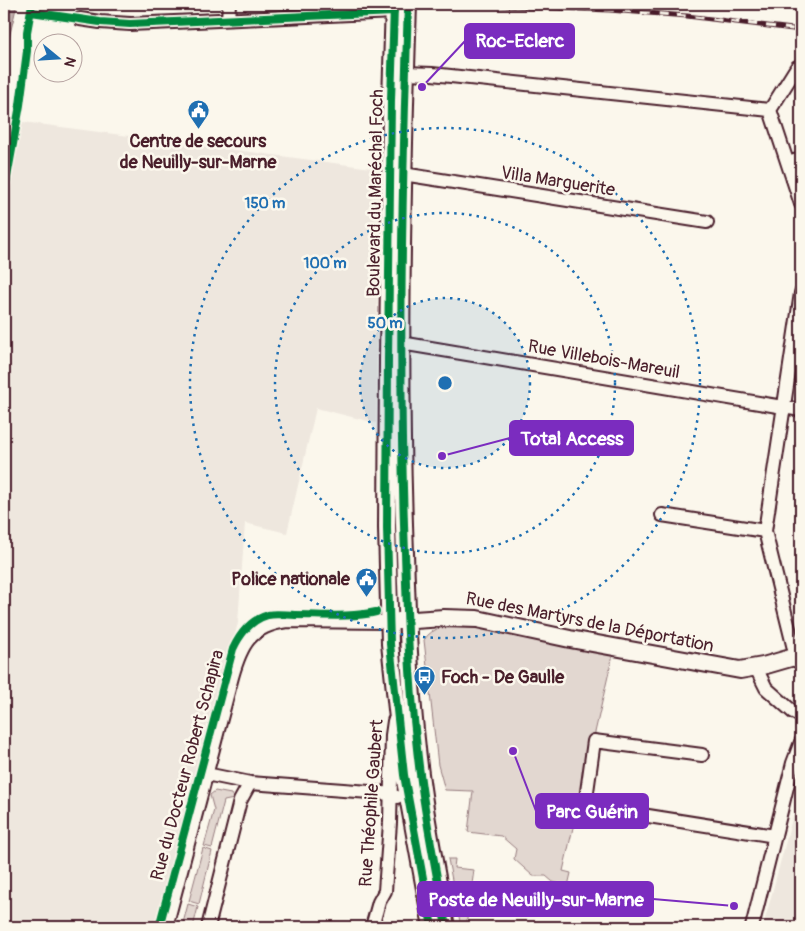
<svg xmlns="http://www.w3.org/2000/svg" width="805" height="931" font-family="Pangolin,sans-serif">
  <rect width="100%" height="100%" fill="#fbf7ec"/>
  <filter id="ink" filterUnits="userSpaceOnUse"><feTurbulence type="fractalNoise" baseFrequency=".02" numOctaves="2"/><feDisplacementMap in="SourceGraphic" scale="10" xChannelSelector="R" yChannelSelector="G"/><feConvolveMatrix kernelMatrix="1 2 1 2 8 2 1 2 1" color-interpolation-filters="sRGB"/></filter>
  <g filter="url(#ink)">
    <!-- built -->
    <path fill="#eee7de" d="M23,122l356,47 -3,254 -60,-15 -29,125 -42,-10 -7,100 -83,304h-151v-719z
      M793,815l8,2v110h-38z"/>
    <!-- green -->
    <path fill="#e2d7d0" stroke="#967b7e" d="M463,623l151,27 -51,221 8,2 -3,13 -15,-4 -7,-6h-13l-19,-17 2,-10 -15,-13 -33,-4 5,-41 -28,-1 -7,-25 -14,-125c8,-13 25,-15 39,-17z
      M215,791l16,3 3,5 -10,2 -12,47 -8,-2 10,-36 -4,-15z
      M203,848l9,3 -13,53 -10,-3z
      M448,859h7l-1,9 20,2 -8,56 1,1h-6z
      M188,904l10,3 -5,20h-11z"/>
    <!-- water -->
    <path fill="#bfadaa" stroke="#907477" d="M4,4h13l-7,30 -6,43z"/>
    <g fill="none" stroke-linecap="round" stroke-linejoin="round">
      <defs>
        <path id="minor" d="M80,19l20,3 30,2 264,-12
          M228,19l1,-15
          M406,73l26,1 338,36 31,94
          M770,110l27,-43
          M788,163l13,-4
          M403,174l304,48
          M401,343l400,67
          M662,515l103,16
          M797,661l-32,-130 36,-238
          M756,668l10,20 27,24 8,4
          M702,755l-108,-14 -9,65 190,30
          M206,774l44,9 133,10 14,4
          M166,927l66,-250c9,-32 18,-51 55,-56l102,1
          M208,927l32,-126 10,-18
          M372,927l7,-25 6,-11 1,-14 4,-54 2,-88 2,-14
          M752,927l41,-164 8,-21"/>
        <path id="major" d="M394,4l-3,96 -3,260 -1,168 3,116 14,131 28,152
          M408,4c-6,183 -10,366 -3,549 2,62 4,124 11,186 6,63 19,126 30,188
          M399,621l45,-3 33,1 93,20 170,31 23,-4 38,-11"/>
      </defs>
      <!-- minor casing -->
      <use href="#minor" stroke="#4a1f2b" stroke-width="16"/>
      <!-- major casing -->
      <use href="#major" stroke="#4a1f2b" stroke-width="20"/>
      <!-- minor -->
      <use href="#minor" stroke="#fbf7ec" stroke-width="12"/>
      <!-- major -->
      <use href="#major" stroke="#fbf7ec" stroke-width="16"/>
      <defs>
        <path id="rail" d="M461,4l148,6 78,6 114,14"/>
      </defs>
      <!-- rail casing -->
      <use href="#rail" stroke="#4a1f2b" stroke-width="5"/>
      <!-- rail -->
      <use href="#rail" stroke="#fbf7ec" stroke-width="3" stroke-dasharray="9" stroke-linecap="butt"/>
      <defs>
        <path id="cycleway" d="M408,4c-6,183 -10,366 -3,549 2,62 4,124 11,186 6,63 19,126 30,188
          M394,7l-3,93 -3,260 -1,168 3,116 14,131 28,152
          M31,12l69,10 30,2 264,-12
          M4,194l16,-89 7,-54v-19l5,-28
          M159,927l74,-278c7,-15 17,-29 35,-34 8,-2 19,0 27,0 27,0 55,3 81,-3"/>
      </defs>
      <!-- cycleway casing -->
      <use href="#cycleway" stroke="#fbf7ec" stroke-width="11"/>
      <!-- cycleway -->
      <use href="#cycleway" stroke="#00873e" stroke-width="8"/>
    </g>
  </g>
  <!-- distance rings -->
  <circle cx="445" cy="383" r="85" fill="#1f6fb2" fill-opacity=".12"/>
  <g fill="none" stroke="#1f6fb2" stroke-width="2.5" stroke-dasharray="2.5 5">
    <circle cx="445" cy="383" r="85"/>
    <circle cx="445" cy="383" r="170"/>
    <circle cx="445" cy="383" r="255"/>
  </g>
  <!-- icons -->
  <defs>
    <symbol id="civic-pin" viewBox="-11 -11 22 30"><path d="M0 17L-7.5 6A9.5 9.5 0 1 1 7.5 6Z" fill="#1f6fb2" stroke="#fbf7ec"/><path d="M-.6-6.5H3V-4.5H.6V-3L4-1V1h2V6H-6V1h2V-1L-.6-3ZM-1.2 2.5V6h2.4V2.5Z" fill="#fff"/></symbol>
    <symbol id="bus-pin" viewBox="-11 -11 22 30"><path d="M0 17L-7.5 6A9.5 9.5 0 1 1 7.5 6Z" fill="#1f6fb2" stroke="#fbf7ec"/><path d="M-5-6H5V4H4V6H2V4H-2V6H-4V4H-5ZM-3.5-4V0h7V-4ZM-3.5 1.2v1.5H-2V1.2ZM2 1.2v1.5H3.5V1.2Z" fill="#fff"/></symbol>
  </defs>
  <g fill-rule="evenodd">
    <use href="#civic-pin" x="186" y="98" width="25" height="34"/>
    <use href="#civic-pin" x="354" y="566" width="25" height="34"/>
    <use href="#bus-pin" x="412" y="664" width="25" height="34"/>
  </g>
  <g text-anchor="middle" stroke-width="5" stroke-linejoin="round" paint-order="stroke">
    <!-- poi labels -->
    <g font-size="18" font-weight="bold" fill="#4a1f2b" stroke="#fbf7ec">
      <text x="198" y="147">Centre de secours<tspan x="198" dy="21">de Neuilly-sur-Marne</tspan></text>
      <text x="350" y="585" text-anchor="end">Police nationale</text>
      <text x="441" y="683" text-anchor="start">Foch - De Gaulle</text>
    </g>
    <!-- street labels -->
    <g font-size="18" fill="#4a1f2b" stroke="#fbf7ec">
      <text transform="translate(558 181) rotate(9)" y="6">Villa Marguerite</text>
      <text transform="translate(375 193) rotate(-89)" y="6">Boulevard du Maréchal Foch</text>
      <text transform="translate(604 359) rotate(10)" y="6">Rue Villebois-Mareuil</text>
      <text transform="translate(590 622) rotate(11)" y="6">Rue des Martyrs de la Déportation</text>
      <text transform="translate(187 765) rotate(-75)" y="6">Rue du Docteur Robert Schapira</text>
      <text transform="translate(371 803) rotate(-86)" y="6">Rue Théophile Gaubert</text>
    </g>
  </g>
  <circle cx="445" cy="383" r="8" fill="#1f6fb2" stroke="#fbf7ec" stroke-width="2.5"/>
  <g font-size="15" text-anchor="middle" font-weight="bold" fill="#1f6fb2" stroke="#fbf7ec" stroke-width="5" stroke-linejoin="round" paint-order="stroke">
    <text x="265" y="208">150 m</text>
    <text x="325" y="268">100 m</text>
    <text x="385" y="328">50 m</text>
  </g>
  <!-- callouts -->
  <path fill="none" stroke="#7b2cbf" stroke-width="2" d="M422 87L465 41M442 456L510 438M513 751L536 811M734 906L653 899"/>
  <g fill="#7b2cbf" stroke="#fbf7ec" stroke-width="2">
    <circle cx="422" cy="87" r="5"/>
    <circle cx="442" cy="456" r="5"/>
    <circle cx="513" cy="751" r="5"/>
    <circle cx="734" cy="906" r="5"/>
  </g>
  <g fill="#7b2cbf" stroke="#7b2cbf" stroke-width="2">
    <rect x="465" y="24" width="109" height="34" rx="5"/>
    <rect x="510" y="421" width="123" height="34" rx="5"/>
    <rect x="536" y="794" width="112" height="34" rx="5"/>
    <rect x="418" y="882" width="235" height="34" rx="5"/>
  </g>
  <g font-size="19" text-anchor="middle" font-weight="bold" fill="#fff">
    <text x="520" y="47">Roc-Eclerc</text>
    <text x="572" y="445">Total Access</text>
    <text x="592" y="818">Parc Guérin</text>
    <text x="536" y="906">Poste de Neuilly-sur-Marne</text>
  </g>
  <!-- margin -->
  <rect width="805" height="931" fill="none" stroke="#fbf7ec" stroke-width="20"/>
  <rect x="10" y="10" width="785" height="911" fill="none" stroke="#4a1f2b" stroke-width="2" filter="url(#ink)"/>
  <!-- north arrow -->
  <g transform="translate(58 58) rotate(108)"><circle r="24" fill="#fbf7ec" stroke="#b4a19f"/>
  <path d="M0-4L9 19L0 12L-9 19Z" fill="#1f6fb2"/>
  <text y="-8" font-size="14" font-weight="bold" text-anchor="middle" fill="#4a1f2b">N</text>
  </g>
</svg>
